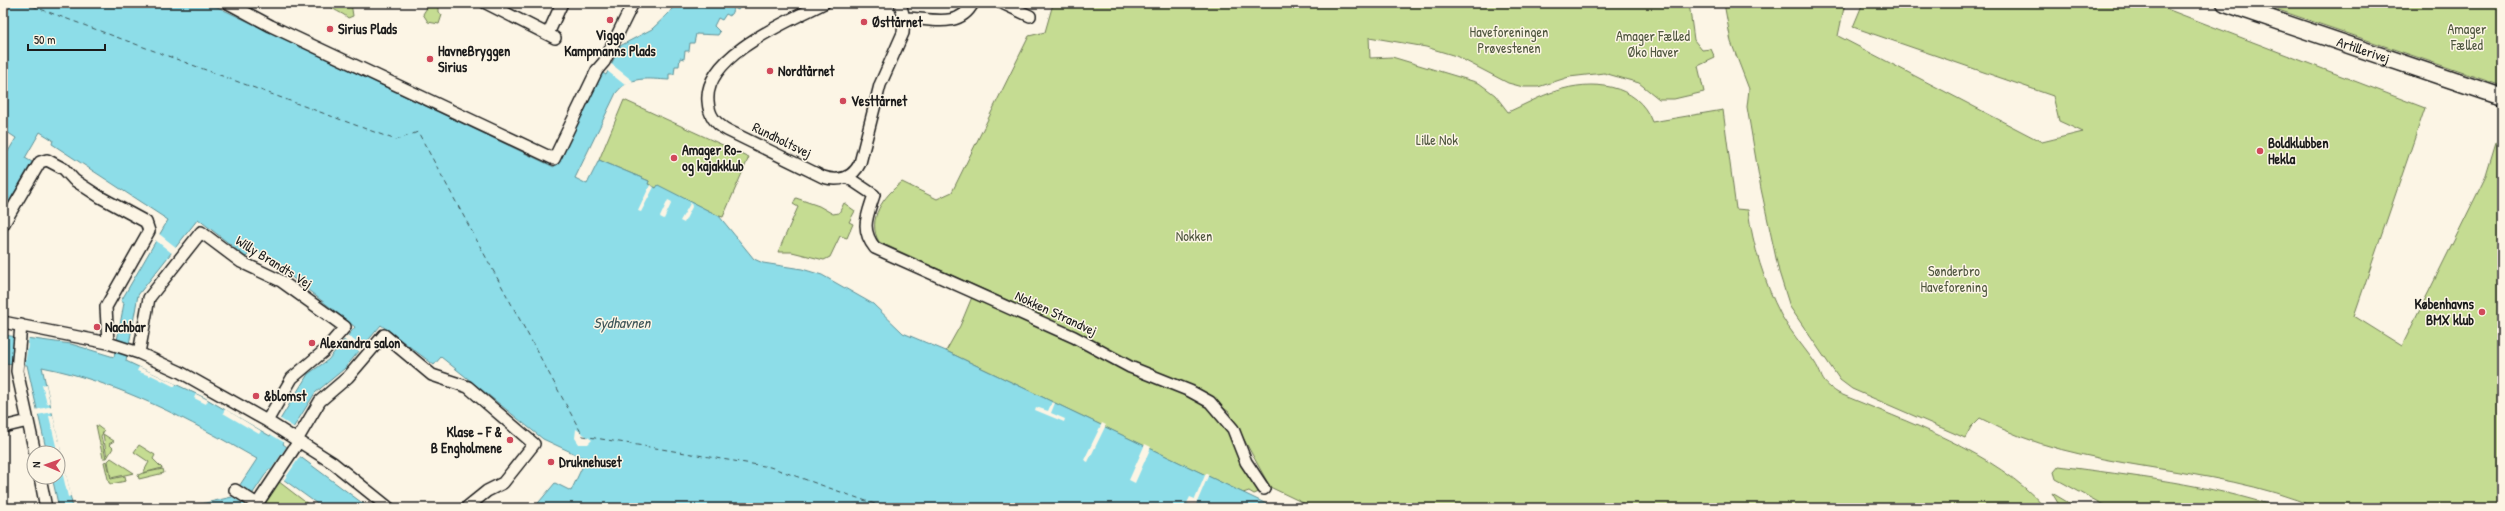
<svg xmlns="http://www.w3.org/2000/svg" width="2505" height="511" font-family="'Patrick Hand',sans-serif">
  <rect width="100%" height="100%" fill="#fcf5e5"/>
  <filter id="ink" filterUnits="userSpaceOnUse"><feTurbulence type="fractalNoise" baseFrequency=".025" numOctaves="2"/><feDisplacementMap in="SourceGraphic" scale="8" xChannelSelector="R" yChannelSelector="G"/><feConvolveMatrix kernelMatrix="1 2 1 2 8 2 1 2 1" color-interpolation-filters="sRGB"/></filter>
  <g filter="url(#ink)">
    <!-- green -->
    <path fill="#c5dc92" stroke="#707c57" d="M328,3h23l2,13 -5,2c-6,-6 -16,-7 -20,-15z
      M430,3l8,3v6l4,3 -3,9 -11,-2 -5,-8z
      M1051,3h638l5,37 8,10 9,-1 4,9 -17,8 6,26 -30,7h-15l-20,-16 -35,-10 -35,4 -31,10h-15l-15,-4 -52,-27 -30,-9 -57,-10 1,21 22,-1 87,26 16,12 13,17c16,-7 32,-16 48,-21 35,-12 82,-8 96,31l71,-12 13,99 12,1c5,36 16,72 33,105 9,16 21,30 32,45 12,17 4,19 25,33 68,29 158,58 207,115h-731l-44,-21 -41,-75 -27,-20 -65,-27 -62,-34 -196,-89c-13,-23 5,-46 23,-60l35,17 15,-7 77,-156 16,-4 8,-28z
      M1724,3h121l-7,33 204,106 41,-10 -24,-11 -6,-25 -200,-69 10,-24h288l274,105 -71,208 48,30 83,-168 11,-36 6,-2v368h-185c-108,-47 -233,-33 -337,-90l-9,9 -6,11 -113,-49 -12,-9 -50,-73 -11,-35 -18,-83 -14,-82 2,-18 -18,-47z
      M2258,3h244v83z
      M624,100l125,57 -26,60 -4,-1 -61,-30 -2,2 -8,-4 1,-3 -50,-21z
      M796,198l23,8 14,8 6,-1 5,-10 11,8 -6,11 4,2 -6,14 -7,-2 -10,21 -6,3 -32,-8h-14l20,-45 -5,-3z
      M972,297l207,94c9,5 21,10 30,17 25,21 30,59 50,84l-5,2 -5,-3 -6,2 -297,-142 14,-25z
      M96,425l8,6 -3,5 5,22h-3z
      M103,434l11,7 -5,3 4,4 -6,10z
      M139,445l16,10 -2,4 9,9 -19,5 20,-4 1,4 -25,6 -1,-4 5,-2 6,-11 -15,-10z
      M111,458l23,15 -23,5 -3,-17z
      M107,461l4,18 14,-3 1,5 -15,3 -2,-1 -5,-21z
      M2059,466c74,10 150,18 221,42h-171l-53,-29 -2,-7z
      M278,481l35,27h-53z
      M2052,493l22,13 3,2h-16z"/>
    <!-- water -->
    <path fill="#8ddde8" stroke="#609096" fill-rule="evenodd" d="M3,3h206l345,164 47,-95 5,3 1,-2 13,-27 32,-17 17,-16 7,-10h71l-1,3 -4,-2 -4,6 -4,-2 -4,8 -4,-2 -4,6 -4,-2 -4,8 6,6 -2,3 -22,-1 -2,9h-4l-1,8h-4l-1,8 -4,-1 -1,8h-4l-1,8h-5v6c-21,-1 -39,-5 -53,13l-41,85 12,6 12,-24 50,21 -1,3 8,4 2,-3 61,31 35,43 9,4 39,6 20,6 51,29 30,29 43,18 329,157h-659l-8,-4 -3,4h-71l21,-25 16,8 15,-32 -43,-20 -102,-82 -7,8 -53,-40 -37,44 -29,24 -32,51 86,64h-46l-54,-39 -26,39h-60l49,-11 25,-38c-68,-39 -138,-77 -215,-92l31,141h-14l-7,-31h6v-24h-11l-20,-88 -24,-2v-28l68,9 43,13 10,-54 -3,-2 47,-81 -116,-76 1,-4 -13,-8 -15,26 7,4 -29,50v-52l13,-22 -9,-6 -4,7zM198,219l48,38 9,-9 100,79 -27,33 -20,14 -38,62 -65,-38 -79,-37 12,-66z"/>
    <!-- pier -->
    <path fill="#fcf5e5" d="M610,63l23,18 -1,1 -7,3 -19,-15z
      M650,185l4,2 -13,25 -3,-1z
      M668,200l4,2 -8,17 -4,-2z
      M691,202l1,5 -8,16 -4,-2z
      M158,233l19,15 -4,6 -19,-15z
      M14,335l15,1 -4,30 -14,-1z
      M347,335l17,13 -4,4 -17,-13z
      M139,367l37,17 -1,3 -24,-12 -1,1 -13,-5z
      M46,384l4,19 -3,1 -5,-19z
      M196,394l12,6 -2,4 -12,-6z
      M1052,402l3,1 -4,10 14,6 -1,3 -29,-12 1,-3 12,4z
      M52,406l1,6 -16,3 -2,-5z
      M225,409l36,22 -2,3 -36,-21z
      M53,415l18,81 -3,1 -19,-81z
      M279,418l16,10 -10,15 -15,-9z
      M1102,423l4,2 -18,37 -4,-2z
      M576,429l16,11 -4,4h-9l-4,-6z
      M1145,444l6,3 -16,36 -6,-3z
      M287,446l14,9 -17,25 -14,-9z
      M1206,473l3,1 -14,33 -8,-4 3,-6 5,2z
      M239,484l15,10 -7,12 -16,-10z"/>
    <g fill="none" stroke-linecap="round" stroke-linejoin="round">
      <!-- ferry -->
      <path stroke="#3e5659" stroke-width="1" stroke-dasharray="5 4" stroke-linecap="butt" d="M24,3l372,137 22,-8 165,304 187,31 116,41"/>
      <defs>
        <path id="street" d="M228,3l43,23 283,133 43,-89 7,-8 29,-59
          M486,3l69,35
          M824,3c-33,17 -120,52 -116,98 1,15 7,22 19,29l96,47c16,5 30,1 37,-14l20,-78 23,-52 1,-15 -4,-15
          M1002,3l28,13
          M904,18c25,0 55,12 69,-15
          M548,34l14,-31
          M847,177l27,18c-7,22 -14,34 1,53l199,89 56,30 60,24 20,11 23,27 13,33 18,27
          M3,225l37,-63 7,-2 17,9 10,11 26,17 46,25 3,9 -43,76 2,36
          M3,322l105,21 31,10 41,19 87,49 66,42 56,45
          M21,325l-4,46 18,82
          M139,353l10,-55 52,-66 40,30 40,19 64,46 -21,24 -32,27 -25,43
          M3,427l25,-6
          M297,440l23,-39 28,-24 36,-42 48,40 36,12 66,57 -31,39 -16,8 -21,17
          M40,477l6,31
          M235,490l22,14 42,-63"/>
        <g id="secondary">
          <path id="s1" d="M2225,3l277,94"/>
        </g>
      </defs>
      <!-- street casing -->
      <use href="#street" stroke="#1c1c1c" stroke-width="14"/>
      <!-- secondary casing -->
      <use href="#secondary" stroke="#1c1c1c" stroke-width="19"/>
      <!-- street -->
      <use href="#street" stroke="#fcf5e5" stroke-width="11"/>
      <!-- secondary -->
      <use href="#secondary" stroke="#fcf5e5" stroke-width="16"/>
    </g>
  </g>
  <!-- markers -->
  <g fill="#d1495b" stroke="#fcf5e5" stroke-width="1.5">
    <circle cx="610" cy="20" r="4"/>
    <circle cx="864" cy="22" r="4"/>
    <circle cx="330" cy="29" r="4"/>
    <circle cx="430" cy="59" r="4"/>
    <circle cx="770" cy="71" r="4"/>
    <circle cx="843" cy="101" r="4"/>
    <circle cx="2260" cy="151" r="4"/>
    <circle cx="674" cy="158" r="4"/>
    <circle cx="2482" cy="312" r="4"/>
    <circle cx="97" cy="327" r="4"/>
    <circle cx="312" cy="343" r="4"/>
    <circle cx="256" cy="396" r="4"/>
    <circle cx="510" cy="440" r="4"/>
    <circle cx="551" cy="462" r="4"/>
  </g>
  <g text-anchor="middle" stroke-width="3" stroke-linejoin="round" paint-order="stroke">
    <!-- poi labels -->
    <g font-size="14" font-weight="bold" fill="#1c1c1c" stroke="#fcf5e5" text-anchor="start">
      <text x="872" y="27">Østtårnet</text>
      <text x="338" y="34">Sirius Plads</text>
      <text x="610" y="40" text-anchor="middle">Viggo<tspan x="610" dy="16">Kampmanns Plads</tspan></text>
      <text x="438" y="56">HavneBryggen<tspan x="438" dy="16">Sirius</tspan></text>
      <text x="778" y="76">Nordtårnet</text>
      <text x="851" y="106">Vesttårnet</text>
      <text x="2268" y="148">Boldklubben<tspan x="2268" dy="16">Hekla</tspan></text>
      <text x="682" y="155">Amager Ro-<tspan x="682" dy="16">og kajakklub</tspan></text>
      <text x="2474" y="309" text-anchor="end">Københavns<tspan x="2474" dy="16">BMX klub</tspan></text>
      <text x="105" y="332">Nachbar</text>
      <text x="320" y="348">Alexandra salon</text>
      <text x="264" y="401">&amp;blomst</text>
      <text x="502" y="437" text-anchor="end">Klase - F &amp;<tspan x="502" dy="16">B Engholmene</tspan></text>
      <text x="559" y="467">Druknehuset</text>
    </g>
    <!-- park labels -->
    <g font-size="14" fill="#4f563f" stroke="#fcf5e5">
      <text x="2467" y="34">Amager<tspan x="2467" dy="16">Fælled</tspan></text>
      <text x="1509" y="37">Haveforeningen<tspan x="1509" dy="16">Prøvestenen</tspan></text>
      <text x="1653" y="41">Amager Fælled<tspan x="1653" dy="16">Øko Haver</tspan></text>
      <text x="1437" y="145">Lille Nok</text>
      <text x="1194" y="241">Nokken</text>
      <text x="1954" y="276">Sønderbro<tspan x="1954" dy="16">Haveforening</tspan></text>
    </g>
    <!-- street labels -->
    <g font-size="14" fill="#1c1c1c" stroke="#fcf5e5">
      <text dy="5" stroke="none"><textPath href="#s1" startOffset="146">Artillerivej</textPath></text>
      <text transform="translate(782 140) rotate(26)" y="5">Rundholtsvej</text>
      <text transform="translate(274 262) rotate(32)" y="5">Willy Brandts Vej</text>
      <text transform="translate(1056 313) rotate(25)" y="5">Nokken Strandvej</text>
    </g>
    <!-- water labels -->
    <g font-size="15" font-style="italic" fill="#3e5659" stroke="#fcf5e5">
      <text x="622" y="328">Sydhavnen</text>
    </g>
  </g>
  <!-- margin -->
  <rect width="2505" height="511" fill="none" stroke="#fcf5e5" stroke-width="16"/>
  <rect x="8" y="8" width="2489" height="495" fill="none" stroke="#1c1c1c" stroke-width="1.5" filter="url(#ink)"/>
  <!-- north arrow -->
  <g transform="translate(46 465) rotate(272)"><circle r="19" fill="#fcf5e5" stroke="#a29e95"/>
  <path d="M0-3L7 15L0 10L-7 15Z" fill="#d1495b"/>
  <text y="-6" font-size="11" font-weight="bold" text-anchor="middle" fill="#1c1c1c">N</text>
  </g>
  <!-- scale -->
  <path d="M28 44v6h77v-6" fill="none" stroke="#1c1c1c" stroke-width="2"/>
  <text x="34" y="44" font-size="12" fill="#1c1c1c" stroke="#fcf5e5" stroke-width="3" paint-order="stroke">50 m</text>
</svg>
